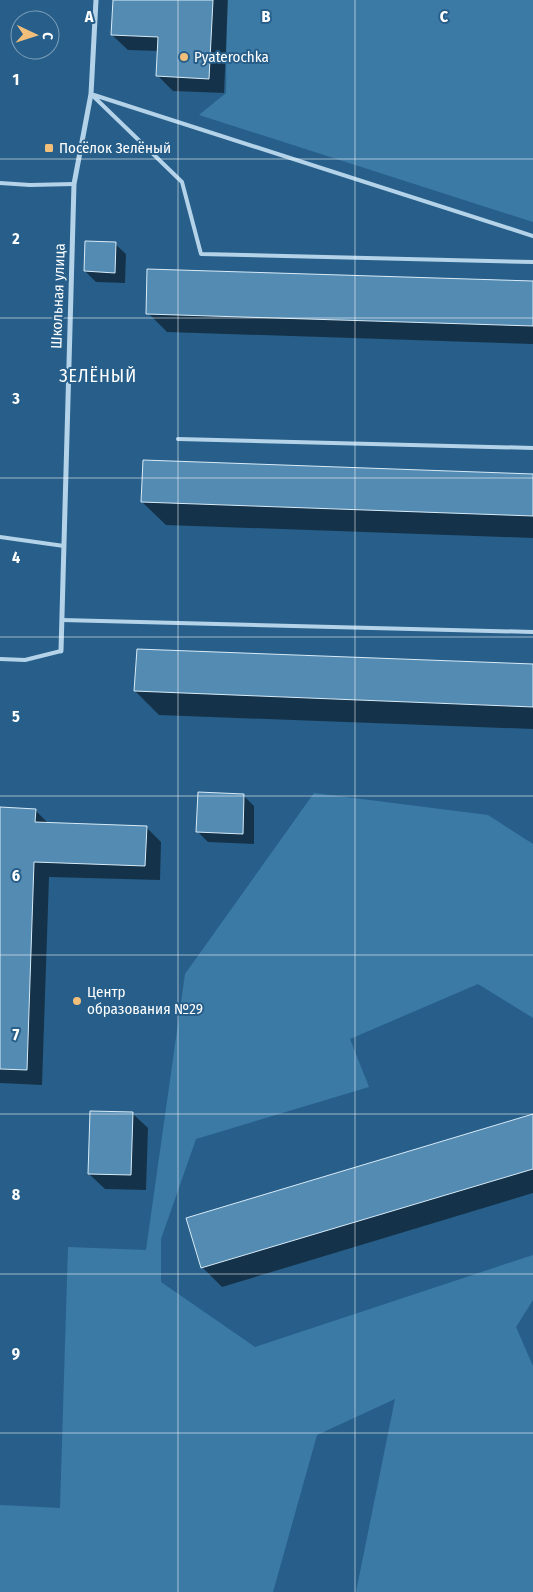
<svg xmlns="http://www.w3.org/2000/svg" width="533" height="1592" font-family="'Fira Sans Condensed',sans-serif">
  <rect width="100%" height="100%" fill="#275f8a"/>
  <!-- green -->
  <path fill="#3c7aa6" d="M227,0h306v222l-334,-107 27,-22z
    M314,793l174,22 45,29v174l-55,-34 -128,55 19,48 -173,52 -35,100v43l94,65 278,-92v45l-17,27 17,39v226h-177l39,-193 -78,36 -44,157h-273v-87l60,3 8,-261 78,3 39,-276z"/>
  <!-- shadow -->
  <path fill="#0007" d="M114,0h114l-4,93 -51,-2 -16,-16 2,-24 -31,-1 -16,-15z
    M115,244l11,10 -1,29 -29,-1 -11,-11z
    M533,283v61l-366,-12 -19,-19z
    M533,475v63l-367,-13 -24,-23z
    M533,665v64l-374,-14 -24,-24z
    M243,795l11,11v38l-46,-2 -10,-10z
    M0,809l35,1 14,14 97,3 15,15 -1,38 -111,-3 -7,208 -42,-2z
    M132,1113l16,15 -2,62 -41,-1 -16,-15z
    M533,1115v78l-311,94 -19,-19 -15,-49z"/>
  <!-- building -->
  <path fill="#548bb2" stroke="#d8ebf7" d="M113,0h100l-4,79 -53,-3 2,-39 -47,-2z
    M85,241l31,1 -1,31 -31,-2z
    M147,269l386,12v45l-387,-12z
    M143,460l390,14v42l-392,-14z
    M137,649l396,15v43l-399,-16z
    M198,792l46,2 -1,40 -47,-2z
    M0,807l36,2 -1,13 112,4 -2,40 -111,-4 -7,208 -27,-1z
    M90,1111l43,1 -2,63 -43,-1z
    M533,1114v55l-332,99 -15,-50z"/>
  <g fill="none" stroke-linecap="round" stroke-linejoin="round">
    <!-- service -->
    <path stroke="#b4d3e9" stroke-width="4" d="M91,94l91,88 19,72 332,8
      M94,95l439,141
      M0,183l30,2 44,-1
      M178,439l355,9
      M0,537l64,9
      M62,620l471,12
      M0,659l25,1 36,-9"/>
    <!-- minor -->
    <path stroke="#b4d3e9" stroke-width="5" d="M61,651l13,-467 17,-90 5,-94"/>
  </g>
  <!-- grid -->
  <path fill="none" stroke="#fff" stroke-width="1" stroke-opacity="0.55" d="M178,0v1592M355,0v1592M0,159h533M0,318h533M0,478h533M0,637h533M0,796h533M0,955h533M0,1114h533M0,1274h533M0,1433h533"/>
  <!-- markers -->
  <g fill="#f2bf7a" stroke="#275f8a" stroke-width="2">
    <circle cx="184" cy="57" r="5"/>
    <rect x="44" y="143" width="10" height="10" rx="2.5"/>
    <circle cx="77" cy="1001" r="5"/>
  </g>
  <g text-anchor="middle" stroke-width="4" stroke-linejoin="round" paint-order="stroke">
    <!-- poi labels -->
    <g font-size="15" fill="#fff" stroke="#275f8a" text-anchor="start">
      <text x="194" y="62">Pyaterochka</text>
      <text x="59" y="153">Посёлок Зелёный</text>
      <text x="87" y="997">Центр<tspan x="87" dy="17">образования №29</tspan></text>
    </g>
    <!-- street labels -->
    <g font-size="15" fill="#fff" stroke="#275f8a">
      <text transform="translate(58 296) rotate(-88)" y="5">Школьная улица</text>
    </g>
    <!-- quarter labels -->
    <g font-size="18" letter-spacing="1" fill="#fff" stroke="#275f8a">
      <text x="98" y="382">ЗЕЛЁНЫЙ</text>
    </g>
  </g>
  <g font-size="16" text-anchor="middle" font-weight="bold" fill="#fff" stroke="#275f8a" stroke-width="4" stroke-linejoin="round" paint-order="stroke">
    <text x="89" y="22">A</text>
    <text x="266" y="22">B</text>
    <text x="444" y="22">C</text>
    <text x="16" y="85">1</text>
    <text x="16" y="244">2</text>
    <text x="16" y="404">3</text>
    <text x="16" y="563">4</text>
    <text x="16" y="722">5</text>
    <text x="16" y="881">6</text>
    <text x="16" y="1040">7</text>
    <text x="16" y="1200">8</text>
    <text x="16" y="1359">9</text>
  </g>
  <!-- north arrow -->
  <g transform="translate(35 35) rotate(94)"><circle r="24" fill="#275f8a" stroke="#7d9fb9"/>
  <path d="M0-4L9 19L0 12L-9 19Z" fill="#f2bf7a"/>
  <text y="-8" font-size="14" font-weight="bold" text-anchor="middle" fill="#ffffff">С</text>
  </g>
</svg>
